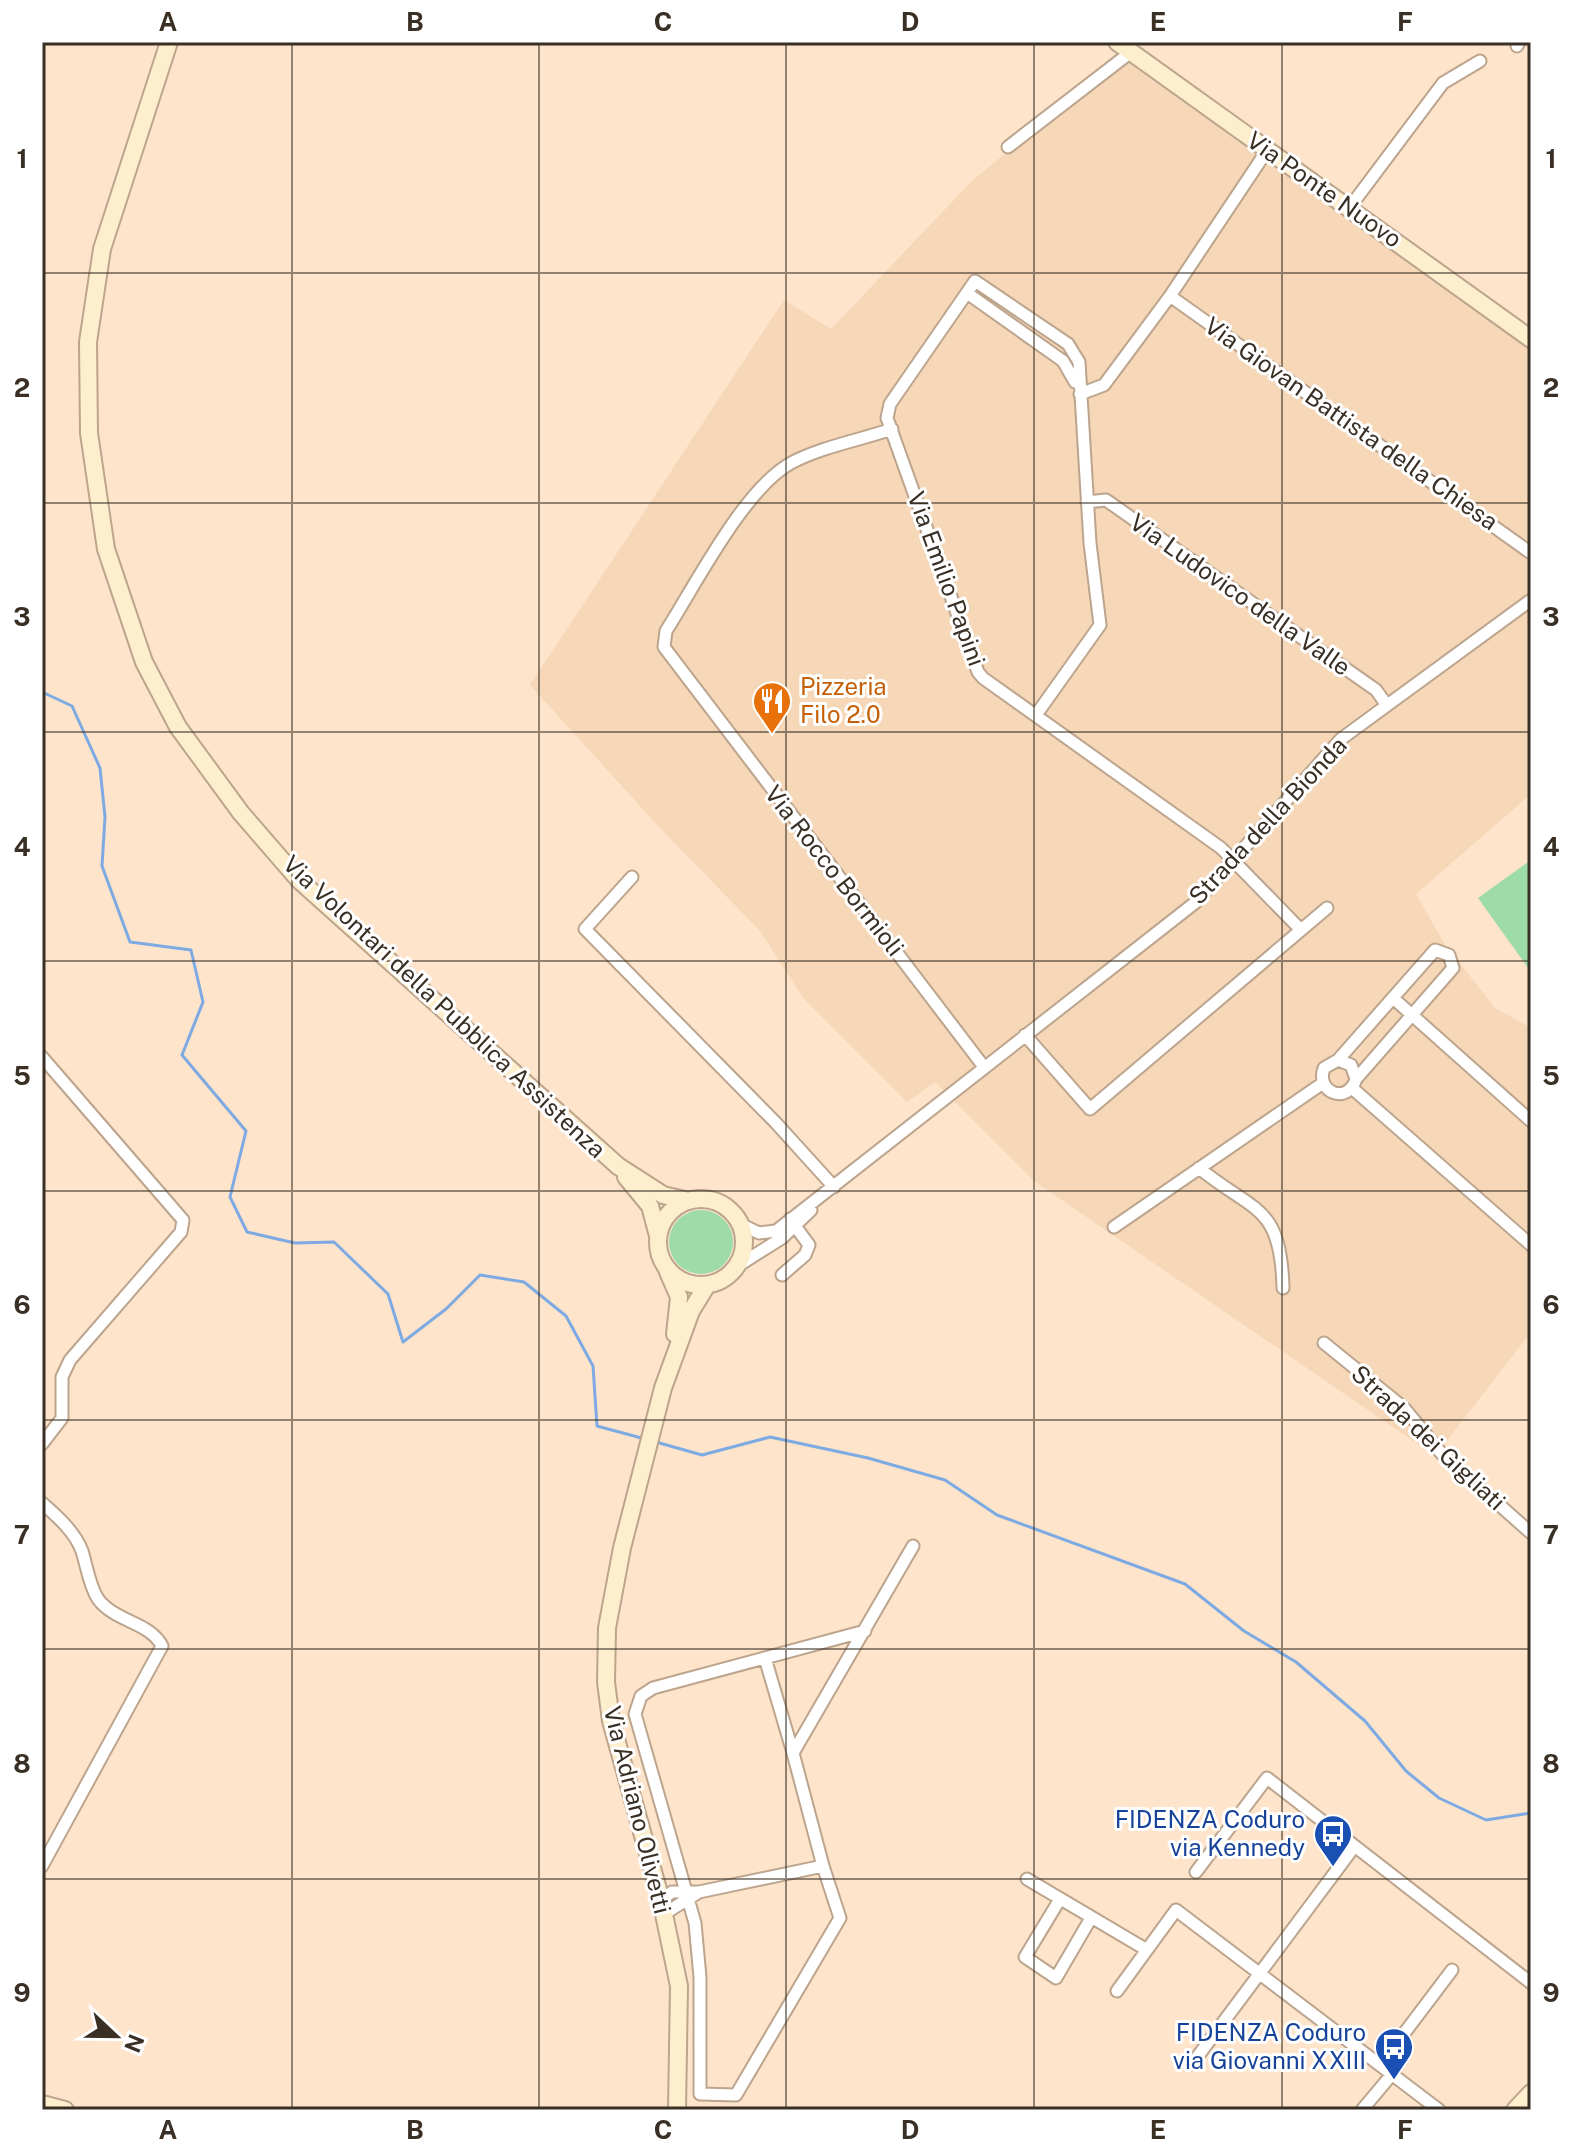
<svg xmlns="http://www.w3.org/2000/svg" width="1573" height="2152" font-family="'Public Sans',sans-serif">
  <rect width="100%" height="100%" fill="#fee4cb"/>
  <!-- built -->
  <path fill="#f6d7b8" d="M1121,58l410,291v445l-115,100 28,49 51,65 36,20v304l-96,124 -401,-275 -99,-99 -28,20 -103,-103 -44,-68 -100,-103 -130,-143 254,-385 47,29 142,-149z"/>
  <!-- green -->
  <path fill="#9ddca8" d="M1531,860v112l-53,-74z
    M669 1242a32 32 0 1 1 64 0a32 32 0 1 1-64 0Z"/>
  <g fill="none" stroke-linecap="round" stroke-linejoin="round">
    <!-- stream -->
    <path stroke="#7eaae3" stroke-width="3" d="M42,692l30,14 28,62 5,49 -3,49 28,76 61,8 12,52 -21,53 64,76 -16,66 17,35 48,11 39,-1 54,52 15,48 43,-33 34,-34 44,7 42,34 27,50 4,60 48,13
      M656,1442l46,13 68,-18 98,21 77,22 52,35 188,69 59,47 52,31 69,59 41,50 33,27 47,22 45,-7"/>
    <defs>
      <path id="street" d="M1517,46l2,-4
        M1008,147l123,-95
        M1350,207l93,-124 37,-22
        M967,293l96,68 12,21
        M1170,296l361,257
        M1080,394l24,-9 66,-89 98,-147
        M892,429c-32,11 -71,18 -101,34 -47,26 -95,121 -125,168l-2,16 320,420
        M1087,502l19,-2 270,190 10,14
        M632,877l-47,52 191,194 58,64
        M1301,930l26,-22
        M1393,998l138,123
        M1025,1035l65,74 211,-179 -80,-82 -238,-170 -5,-6 -91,-254 3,-14 85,-123 93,63 11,18 11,181 10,82 -64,90
        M42,1057l141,163 -2,12 -111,128 -8,17v41l-20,26
        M1338,1060l97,-110 14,5 4,13 -97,111c-8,26 -41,14 -32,-11l14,-8 13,5 5,14
        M1352,1088l179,157
        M1199,1168c55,45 82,36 84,120
        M740,1224l19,9 17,-2 420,-329 145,-163 190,-139
        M1114,1227l209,-144
        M736,1267l46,-29 29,-28
        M782,1275l23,-20 4,-10 -19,-26
        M1324,1343l80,65 38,46 89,79
        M42,1503c15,13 33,29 40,48 5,16 7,34 16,48 17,23 52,23 64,47l-120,220
        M765,1658l28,95
        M823,1866l17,52 -104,177 -36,-1v-117l-5,-54 -60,-209 6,-18 12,-8 212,-57
        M1196,1872l71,-94 264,205
        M1027,1879l120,71
        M699,1892l124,-26 -30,-113 120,-207
        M1060,1899l-35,58 31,21 35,-60
        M661,1900l11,-8h27l-35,22
        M1117,1991l59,-81 263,200
        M1192,2064l162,-217
        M1381,2064l71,-94
        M1362,2110l31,-37"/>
      <path id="secondary" d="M169,42l-67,207 -14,93 1,91 17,116 38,113 34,65 63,86 58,67 319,286 45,29 26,6
        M1117,42l414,297
        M626,1177l24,29 8,30
        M658 1242a43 43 0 1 1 86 0a43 43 0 1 1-86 0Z
        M668,1272l11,25 -4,37
        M42,2104l23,6
        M677,2110l2,-124 -18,-86 -50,-179 -5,-39 1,-54 15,-80 41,-160 28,-77 16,-26
        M1515,2110l16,-17"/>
    </defs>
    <!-- street casing -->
    <use href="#street" stroke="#bca48d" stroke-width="15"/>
    <!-- secondary casing -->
    <use href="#secondary" stroke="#bca48d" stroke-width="20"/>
    <!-- street -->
    <use href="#street" stroke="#fff" stroke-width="11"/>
    <!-- secondary -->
    <use href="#secondary" stroke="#fdefce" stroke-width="16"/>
  </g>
  <!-- grid -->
  <path fill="none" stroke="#392f25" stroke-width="2" stroke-opacity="0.55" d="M292,42v2068M539,42v2068M786,42v2068M1034,42v2068M1282,42v2068M42,273h1489M42,503h1489M42,732h1489M42,961h1489M42,1191h1489M42,1420h1489M42,1649h1489M42,1879h1489"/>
  <!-- icons -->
  <defs>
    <symbol id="restaurant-pin" viewBox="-11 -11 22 30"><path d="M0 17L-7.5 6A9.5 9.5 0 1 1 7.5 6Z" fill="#e8710a" stroke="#fff"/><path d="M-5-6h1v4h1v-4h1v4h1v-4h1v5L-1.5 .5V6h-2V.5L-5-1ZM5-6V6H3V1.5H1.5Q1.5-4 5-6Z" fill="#fff"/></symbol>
    <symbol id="bus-pin" viewBox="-11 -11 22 30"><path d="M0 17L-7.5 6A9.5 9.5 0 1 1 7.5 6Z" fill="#1a4fb4" stroke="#fff"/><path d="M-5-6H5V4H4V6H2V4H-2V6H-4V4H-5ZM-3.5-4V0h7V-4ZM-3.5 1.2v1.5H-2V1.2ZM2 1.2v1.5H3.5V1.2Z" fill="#fff"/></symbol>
  </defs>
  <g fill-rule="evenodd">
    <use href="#restaurant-pin" x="750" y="679" width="44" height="60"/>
    <use href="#bus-pin" x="1311" y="1812" width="44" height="60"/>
    <use href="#bus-pin" x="1372" y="2025" width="44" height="60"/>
  </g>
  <g text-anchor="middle" stroke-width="6" stroke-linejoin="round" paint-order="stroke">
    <!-- street labels -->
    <g font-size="24" fill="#392f25" stroke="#fff">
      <text transform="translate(1324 190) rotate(35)" y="8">Via Ponte Nuovo</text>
      <text transform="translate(1351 424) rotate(35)" y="8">Via Giovan Battista della Chiesa</text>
      <text transform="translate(946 579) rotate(70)" y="8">Via Emilio Papini</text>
      <text transform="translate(1240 595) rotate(35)" y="8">Via Ludovico della Valle</text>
      <text transform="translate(1268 821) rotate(-47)" y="8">Strada della Bionda</text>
      <text transform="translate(834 871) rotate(52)" y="8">Via Rocco Bormioli</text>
      <text transform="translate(444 1007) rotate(43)" y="8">Via Volontari della Pubblica Assistenza</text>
      <text transform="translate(1428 1438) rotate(43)" y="8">Strada dei Gigliati</text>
      <text transform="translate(637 1810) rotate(76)" y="8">Via Adriano Olivetti</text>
    </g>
    <!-- food labels -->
    <g font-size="24" fill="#c56008" stroke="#fff" text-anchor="start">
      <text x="800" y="695">Pizzeria<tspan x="800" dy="28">Filo 2.0</tspan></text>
    </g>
    <!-- transit labels -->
    <g font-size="24" fill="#164399" stroke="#fff" text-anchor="end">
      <text x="1305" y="1828">FIDENZA Coduro<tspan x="1305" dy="28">via Kennedy</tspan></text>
      <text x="1366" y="2041">FIDENZA Coduro<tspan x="1366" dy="28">via Giovanni XXIII</tspan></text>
    </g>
  </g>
  <!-- border -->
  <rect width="1573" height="2152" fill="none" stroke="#ffffff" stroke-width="88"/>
  <!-- north arrow -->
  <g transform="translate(116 2036) rotate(112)" stroke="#ffffff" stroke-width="6" paint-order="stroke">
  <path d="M0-6L14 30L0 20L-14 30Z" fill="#392f25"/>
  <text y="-12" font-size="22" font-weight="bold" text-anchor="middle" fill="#392f25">N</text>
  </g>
  <rect x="44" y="44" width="1485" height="2064" fill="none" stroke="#392f25" stroke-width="3"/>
  <g font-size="26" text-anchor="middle" font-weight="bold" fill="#392f25">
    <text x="168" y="31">A</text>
    <text x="415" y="31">B</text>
    <text x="663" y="31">C</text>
    <text x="910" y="31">D</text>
    <text x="1158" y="31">E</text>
    <text x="1405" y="31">F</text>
    <text x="22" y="168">1</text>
    <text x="1551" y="168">1</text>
    <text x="22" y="397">2</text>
    <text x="1551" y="397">2</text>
    <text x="22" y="626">3</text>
    <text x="1551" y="626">3</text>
    <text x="22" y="856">4</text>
    <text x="1551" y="856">4</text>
    <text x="22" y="1085">5</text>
    <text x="1551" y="1085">5</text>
    <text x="22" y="1314">6</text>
    <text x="1551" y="1314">6</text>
    <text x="22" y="1544">7</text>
    <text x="1551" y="1544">7</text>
    <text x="22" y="1773">8</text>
    <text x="1551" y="1773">8</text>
    <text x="22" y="2002">9</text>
    <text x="1551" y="2002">9</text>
    <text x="168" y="2139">A</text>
    <text x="415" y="2139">B</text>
    <text x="663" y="2139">C</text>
    <text x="910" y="2139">D</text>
    <text x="1158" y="2139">E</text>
    <text x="1405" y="2139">F</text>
  </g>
</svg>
